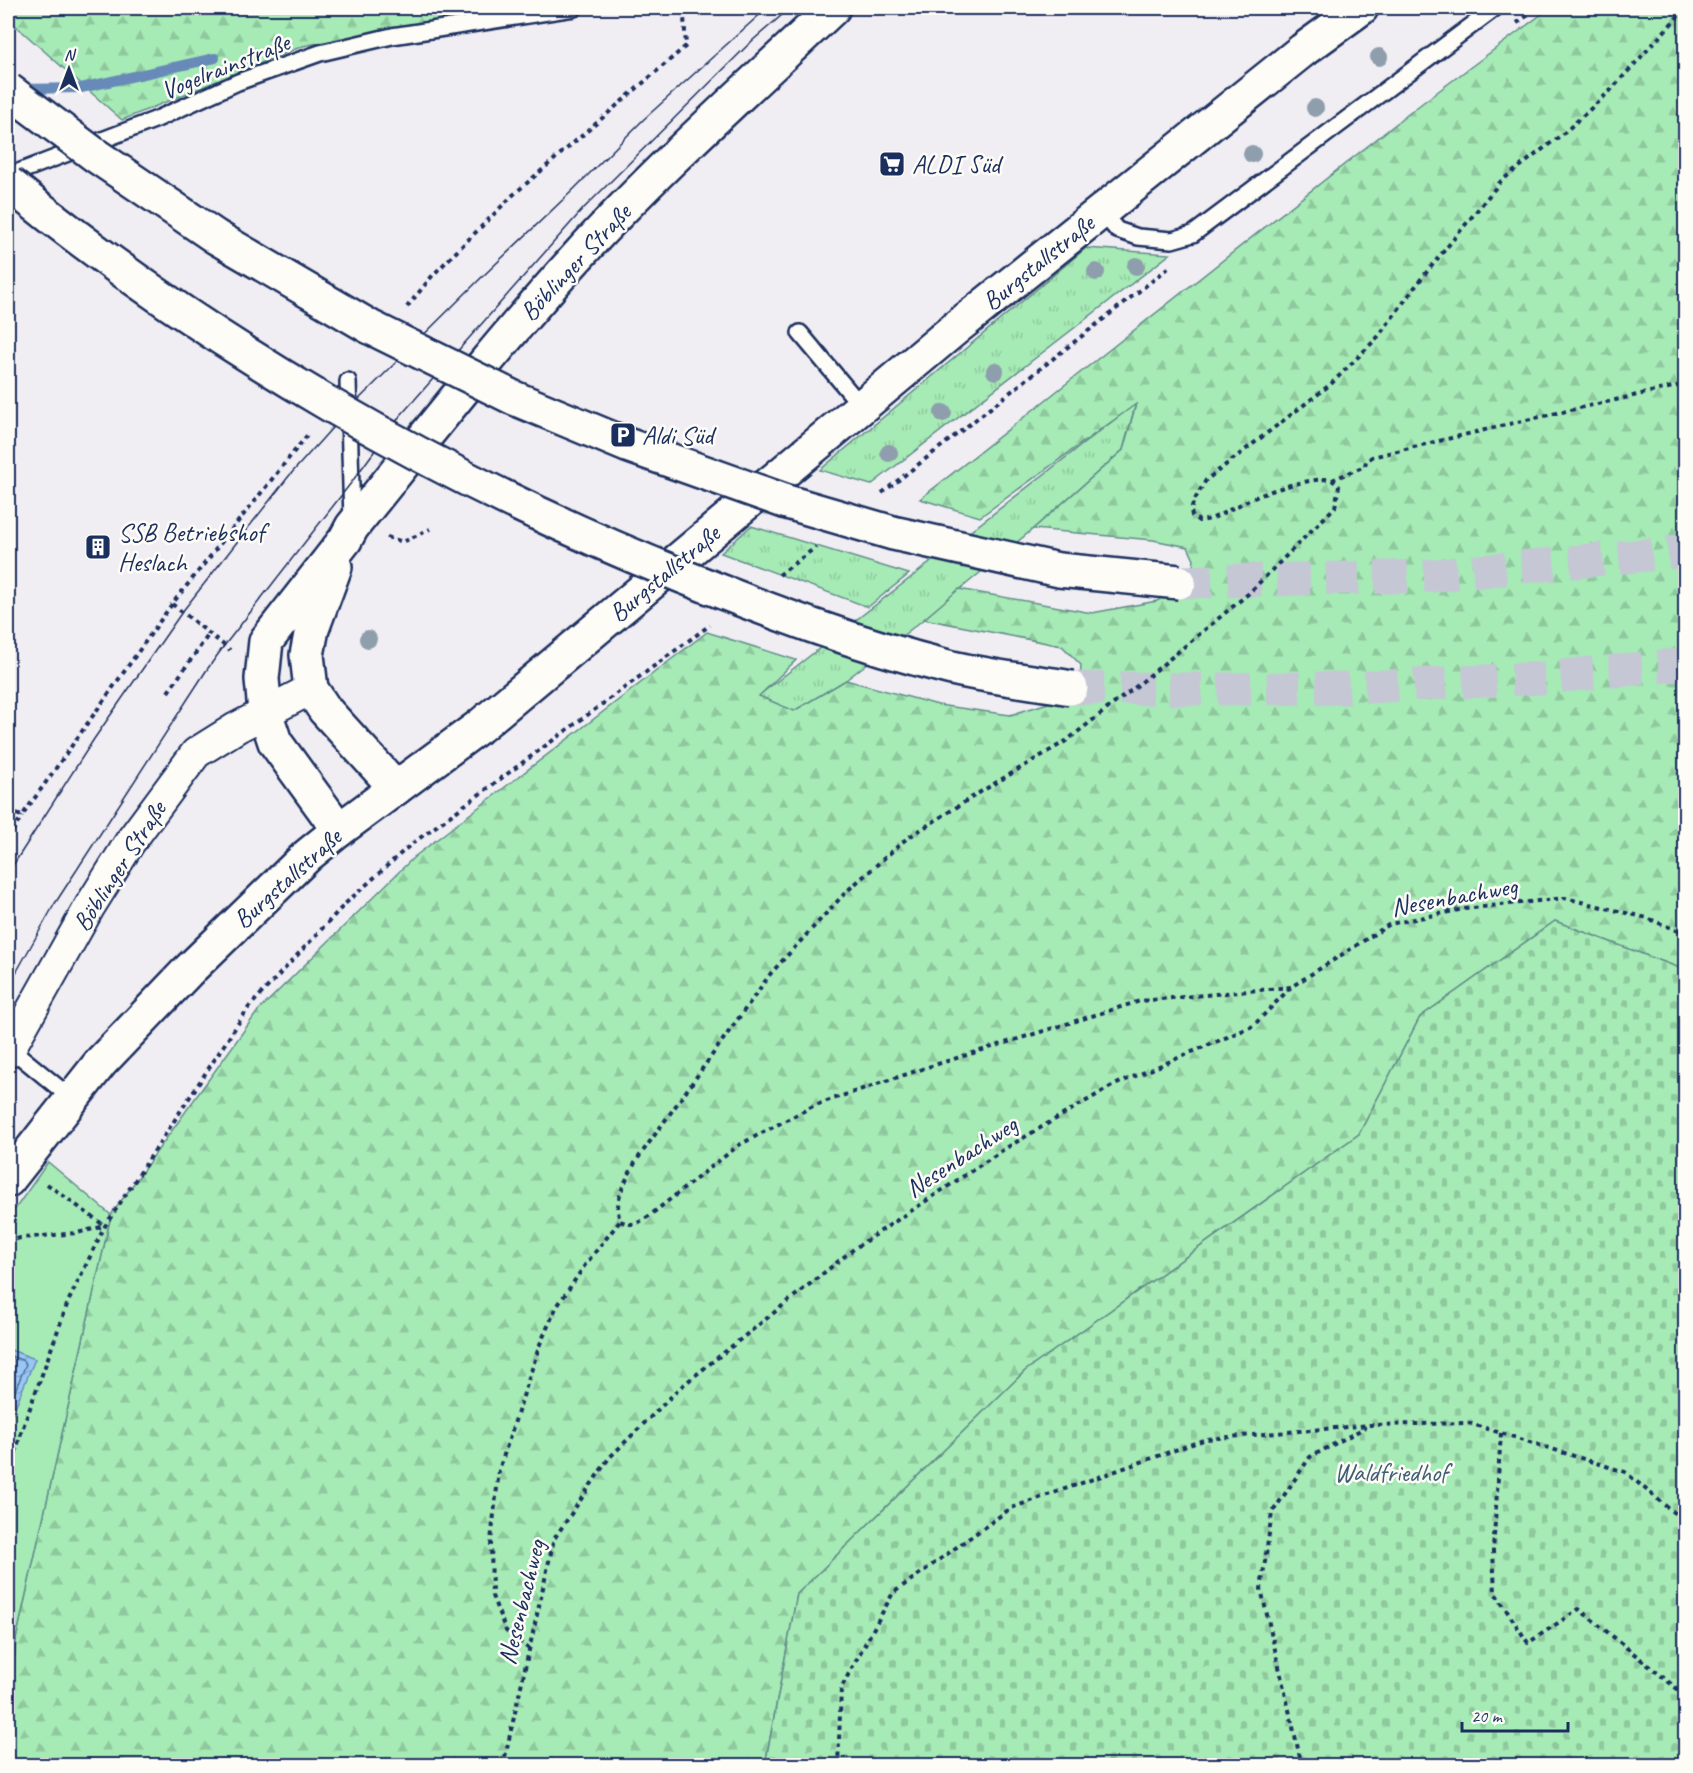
<svg xmlns="http://www.w3.org/2000/svg" width="1693" height="1773" font-family="Caveat,sans-serif">
  <defs>
    <pattern id="grass-tufts" width="24" height="20" patternUnits="userSpaceOnUse" patternTransform="scale(1.5)"><rect width="24" height="20" fill="#a6eab5"/><path d="M3 7l-1-3M5 7V3M7 7l1-3M15 17l-1-3M17 17v-4M19 17l1-3" fill="none" stroke="#8ec99e"/></pattern>
    <pattern id="forest-firs" width="22" height="20" patternUnits="userSpaceOnUse" patternTransform="scale(1.5)"><rect width="22" height="20" fill="#a6eab5"/><path d="M5 1l3.5 6h-7zM16 11l3.5 6h-7z" fill="#8ec99e"/></pattern>
    <pattern id="cemetery-stones" width="16" height="16" patternUnits="userSpaceOnUse" patternTransform="scale(1.5)"><rect width="16" height="16" fill="#a6eab5"/><path d="M2 7V4a2 2 0 0 1 4 0v3zM10 15v-3a2 2 0 0 1 4 0v3z" fill="#8ec99e"/></pattern>
    <pattern id="water-waves" width="16" height="10" patternUnits="userSpaceOnUse" patternTransform="scale(1.5)"><rect width="16" height="10" fill="#99c7f4"/><path d="M0 5q4-4 8 0t8 0" fill="none" stroke="#83abd4"/></pattern>
  </defs>
  <rect width="100%" height="100%" fill="#f0edf3"/>
  <filter id="ink" filterUnits="userSpaceOnUse"><feTurbulence type="fractalNoise" baseFrequency=".0167" numOctaves="2"/><feDisplacementMap in="SourceGraphic" scale="12" xChannelSelector="R" yChannelSelector="G"/><feConvolveMatrix kernelMatrix="1 2 1 2 8 2 1 2 1" color-interpolation-filters="sRGB"/></filter>
  <g filter="url(#ink)">
    <!-- grass -->
    <path fill="url(#grass-tufts)" stroke="#608c8a" stroke-width="1.5" d="M1086,248l84,6 -299,231 -51,-15z
      M1136,403l-13,47 -90,79 -109,90 -78,61 -52,31 -36,-15z
      M751,526l158,48 -41,33 -147,-54z"/>
    <!-- forest -->
    <path fill="url(#forest-firs)" stroke="#608c8a" stroke-width="1.5" d="M8,8h494l-199,38 -181,74 -114,-101z
      M1550,8h135v962l-130,-49 -135,96 -61,117 -334,237 -228,223 -32,171 -757,1v-33l8,-94 95,-424 147,-204 156,-154 293,-225 89,28 -37,36 35,15 52,-31 92,25 72,10 54,-17 16,-16 1,-17 -19,-19 -138,-27 35,-30 133,24 65,-12 34,-23 3,-18 -6,-13 -35,-7 -120,-11 90,-79 13,-46 -156,113 -60,-18 501,-395z"/>
    <!-- cemetery -->
    <path fill="url(#cemetery-stones)" stroke="#608c8a" stroke-width="1.5" d="M1555,921l130,49v795h-920l32,-171 228,-223 334,-237 61,-117z"/>
    <!-- park -->
    <path fill="#a6eab5" stroke="#608c8a" stroke-width="1.5" d="M48,1162l63,53 -95,424 -8,94v-514z"/>
    <!-- water -->
    <path fill="url(#water-waves)" stroke="#678ab8" stroke-width="1.5" d="M8,1349l27,10 -27,65z"/>
    <g fill="none" stroke-linecap="round" stroke-linejoin="round">
      <!-- shore -->
      <path stroke="#4d6c9a" stroke-width="1.5" d="M8,1355l16,6 2,3 -18,44"/>
      <!-- stream -->
      <path stroke="#678ab8" stroke-width="10" d="M20,89l61,-1 134,-30"/>
      <!-- trunk-tunnel -->
      <path stroke="#c5c7d5" stroke-width="33" stroke-dasharray="33 16" stroke-linecap="butt" d="M1179,582l249,-6 258,-25
        M1071,688l134,1 142,-1 195,-10 144,-14"/>
      <defs>
        <path id="service" d="M8,176l149,-57 81,-37 82,-29 72,-17 182,-28
          M1101,211l16,19 21,7 34,3 21,-6 302,-226
          M800,333l62,74
          M348,381l4,140
          M10,1048l61,50"/>
        <path id="minor" d="M8,1052l82,-146 40,-64 66,-89 40,-25 75,-39"/>
        <path id="tertiary" d="M335,567l-23,62 -5,26 4,34 14,21 71,78
          M339,830l-64,-88 -10,-30 -3,-33 4,-38 79,-101 7,-13c73,-90 145,-182 224,-269 80,-88 170,-168 257,-250"/>
        <path id="secondary" d="M8,1180l93,-118 86,-90 121,-117 31,-25 141,-104 477,-399 346,-277 58,-42"/>
      </defs>
      <!-- service casing -->
      <use href="#service" stroke="#1b2f5e" stroke-width="20"/>
      <!-- minor casing -->
      <use href="#minor" stroke="#1b2f5e" stroke-width="34"/>
      <!-- tertiary casing -->
      <use href="#tertiary" stroke="#1b2f5e" stroke-width="38"/>
      <!-- secondary casing -->
      <use href="#secondary" stroke="#1b2f5e" stroke-width="38"/>
      <!-- path -->
      <path stroke="#1b2f5e" stroke-width="4" stroke-dasharray="4.5 4.5" stroke-linecap="butt" d="M1517,23l21,-15
        M407,307l26,-32 80,-80 173,-149 -2,-29 -3,-9
        M1332,480l33,-14 1,-5 6,-4 150,-36 164,-37
        M882,493l289,-227
        M387,537l16,5 27,-13
        M779,575l37,-28
        M172,604l58,46
        M168,692l41,-58
        M8,811l14,5 150,-212 137,-171
        M12,832l10,-16
        M1291,987l-151,14 -212,66 -113,38 -76,40 -90,71c-11,7 -15,11 -29,5 -7,-23 6,-40 16,-60l135,-188 75,-81 60,-53 76,-48 84,-50 72,-56 110,-91 87,-87 4,-21 -7,-6 -6,-1c-30,2 -62,13 -89,27 -13,6 -23,14 -38,15l-7,-5 -1,-6 2,-7 13,-23 125,-96 46,-46 44,-59 80,-98 63,-48 46,-42 72,-79 -4,-4
        M47,1184l58,42
        M8,1242l12,-4 57,-5 28,-7
        M1501,1433l-8,118 2,42 33,50 51,-34 107,87
        M8,1479l13,-46 47,-131 37,-76 144,-219 96,-103 64,-58 301,-221
        M529,1649l-23,-18 -14,-35 -1,-55 8,-71 41,-126 16,-36 29,-43 35,-44
        M503,1766l51,-227 55,-81 73,-72 173,-138 151,-100 106,-62 141,-60 38,-39 99,-63 74,-15 101,-11 82,20 39,16
        M838,1766l3,-78 52,-95 118,-85 195,-69 164,-14 99,-2 156,49 61,51
        M1302,1766l-41,-177 11,-76 38,-56 56,-30"/>
      <!-- service -->
      <use href="#service" stroke="#fdfcf7" stroke-width="15"/>
      <!-- minor -->
      <use href="#minor" stroke="#fdfcf7" stroke-width="30"/>
      <!-- tertiary -->
      <use href="#tertiary" stroke="#fdfcf7" stroke-width="33"/>
      <!-- secondary -->
      <use href="#secondary" stroke="#fdfcf7" stroke-width="33"/>
      <!-- tram -->
      <path stroke="#1b2f5e" stroke-width="1.5" d="M8,873l86,-134 88,-127 107,-136 60,-67 133,-132 88,-84 74,-74 123,-111
        M8,987l46,-82 152,-234 18,-25 127,-163 50,-68 183,-207 168,-167 38,-33"/>
      <defs>
        <path id="trunk-bridge" d="M8,90l87,65 121,82 154,90 144,71 113,47 160,57 106,31 166,37 120,12
          M8,183c202,164 432,296 674,393 87,35 174,68 266,91 40,10 82,14 123,21"/>
      </defs>
      <!-- trunk-bridge casing -->
      <use href="#trunk-bridge" stroke="#1b2f5e" stroke-width="38" stroke-linecap="butt"/>
      <!-- trunk-bridge -->
      <use href="#trunk-bridge" stroke="#fdfcf7" stroke-width="33"/>
    </g>
    <!-- trees -->
    <g fill="#8e9ead">
      <circle cx="1379" cy="57" r="9"/>
      <circle cx="1315" cy="108" r="9"/>
      <circle cx="1252" cy="154" r="9"/>
      <circle cx="1136" cy="266" r="9"/>
      <circle cx="1096" cy="272" r="9"/>
      <circle cx="995" cy="371" r="9"/>
      <circle cx="943" cy="413" r="9"/>
      <circle cx="889" cy="453" r="9"/>
      <circle cx="368" cy="639" r="9"/>
    </g>
  </g>
  <!-- icons -->
  <defs>
    <symbol id="supermarket-square" viewBox="-11 -11 22 22"><rect x="-9" y="-9" width="18" height="18" rx="4" fill="#1b2f5e" stroke="#fdfcf7"/><path d="M-6-5.5h2.5l.6 2H6L4.5 2H-2.5L-4.4-4H-6ZM-1.5 3.2a1.3 1.3 0 1 0 .1 0ZM3 3.2a1.3 1.3 0 1 0 .1 0Z" fill="#fff"/></symbol>
    <symbol id="parking-square" viewBox="-11 -11 22 22"><rect x="-9" y="-9" width="18" height="18" rx="4" fill="#1b2f5e" stroke="#fdfcf7"/><path d="M-3.5-5.5H1a3.5 3.5 0 0 1 0 7H-1V5.5H-3.5ZM-1-3.4V-.6H.8a1.4 1.4 0 0 0 0-2.8Z" fill="#fff"/></symbol>
    <symbol id="building-square" viewBox="-11 -11 22 22"><rect x="-9" y="-9" width="18" height="18" rx="4" fill="#1b2f5e" stroke="#fdfcf7"/><path d="M-4-6H4V6H1V3H-1V6H-4ZM-2.5-4.3h1.7v1.8h-1.7ZM.8-4.3h1.7v1.8H.8ZM-2.5-1h1.7V.8h-1.7ZM.8-1h1.7V.8H.8Z" fill="#fff"/></symbol>
  </defs>
  <g fill-rule="evenodd">
    <use href="#supermarket-square" x="877" y="149" width="30" height="30"/>
    <use href="#parking-square" x="608" y="420" width="30" height="30"/>
    <use href="#building-square" x="83" y="532" width="30" height="30"/>
  </g>
  <g text-anchor="middle" stroke-width="5" stroke-linejoin="round" paint-order="stroke">
    <!-- street labels -->
    <g font-size="26" fill="#1b2f5e" stroke="#fdfcf7">
      <text transform="translate(225 66) rotate(-22)" y="9">Vogelrainstraße</text>
      <text transform="translate(575 262) rotate(-47)" y="9">Böblinger Straße</text>
      <text transform="translate(1038 262) rotate(-39)" y="9">Burgstallstraße</text>
      <text transform="translate(664 573) rotate(-40)" y="9">Burgstallstraße</text>
      <text transform="translate(119 866) rotate(-57)" y="9">Böblinger Straße</text>
      <text transform="translate(287 878) rotate(-42)" y="9">Burgstallstraße</text>
      <text transform="translate(1454 896) rotate(-10)" y="9">Nesenbachweg</text>
      <text transform="translate(961 1156) rotate(-33)" y="9">Nesenbachweg</text>
      <text transform="translate(521 1602) rotate(-76)" y="9">Nesenbachweg</text>
    </g>
    <!-- poi labels -->
    <g font-size="26" fill="#1b2f5e" stroke="#fdfcf7" text-anchor="start">
      <text x="912" y="173">ALDI Süd</text>
      <text x="642" y="444">Aldi Süd</text>
      <text x="118" y="541">SSB Betriebshof<tspan x="118" dy="30">Heslach</tspan></text>
    </g>
    <!-- park labels -->
    <g font-size="26" fill="#3e5e74" stroke="#fdfcf7">
      <text x="1391" y="1481">Waldfriedhof</text>
    </g>
  </g>
  <!-- margin -->
  <rect width="1693" height="1773" fill="none" stroke="#fdfcf7" stroke-width="30"/>
  <rect x="15" y="15" width="1663" height="1743" fill="none" stroke="#1b2f5e" stroke-width="2" filter="url(#ink)"/>
  <!-- north arrow -->
  <g transform="translate(69 69)" stroke="#fdfcf7" stroke-width="4.5" paint-order="stroke">
  <path d="M0-4.5L10 22L0 15L-10 22Z" fill="#1b2f5e"/>
  <text y="-9" font-size="16" font-weight="bold" text-anchor="middle" fill="#1b2f5e">N</text>
  </g>
  <!-- scale -->
  <path d="M1462 1722v9h106v-9" fill="none" stroke="#1b2f5e" stroke-width="3"/>
  <text x="1471" y="1722" font-size="18" fill="#1b2f5e" stroke="#fdfcf7" stroke-width="4.5" paint-order="stroke">20 m</text>
</svg>
